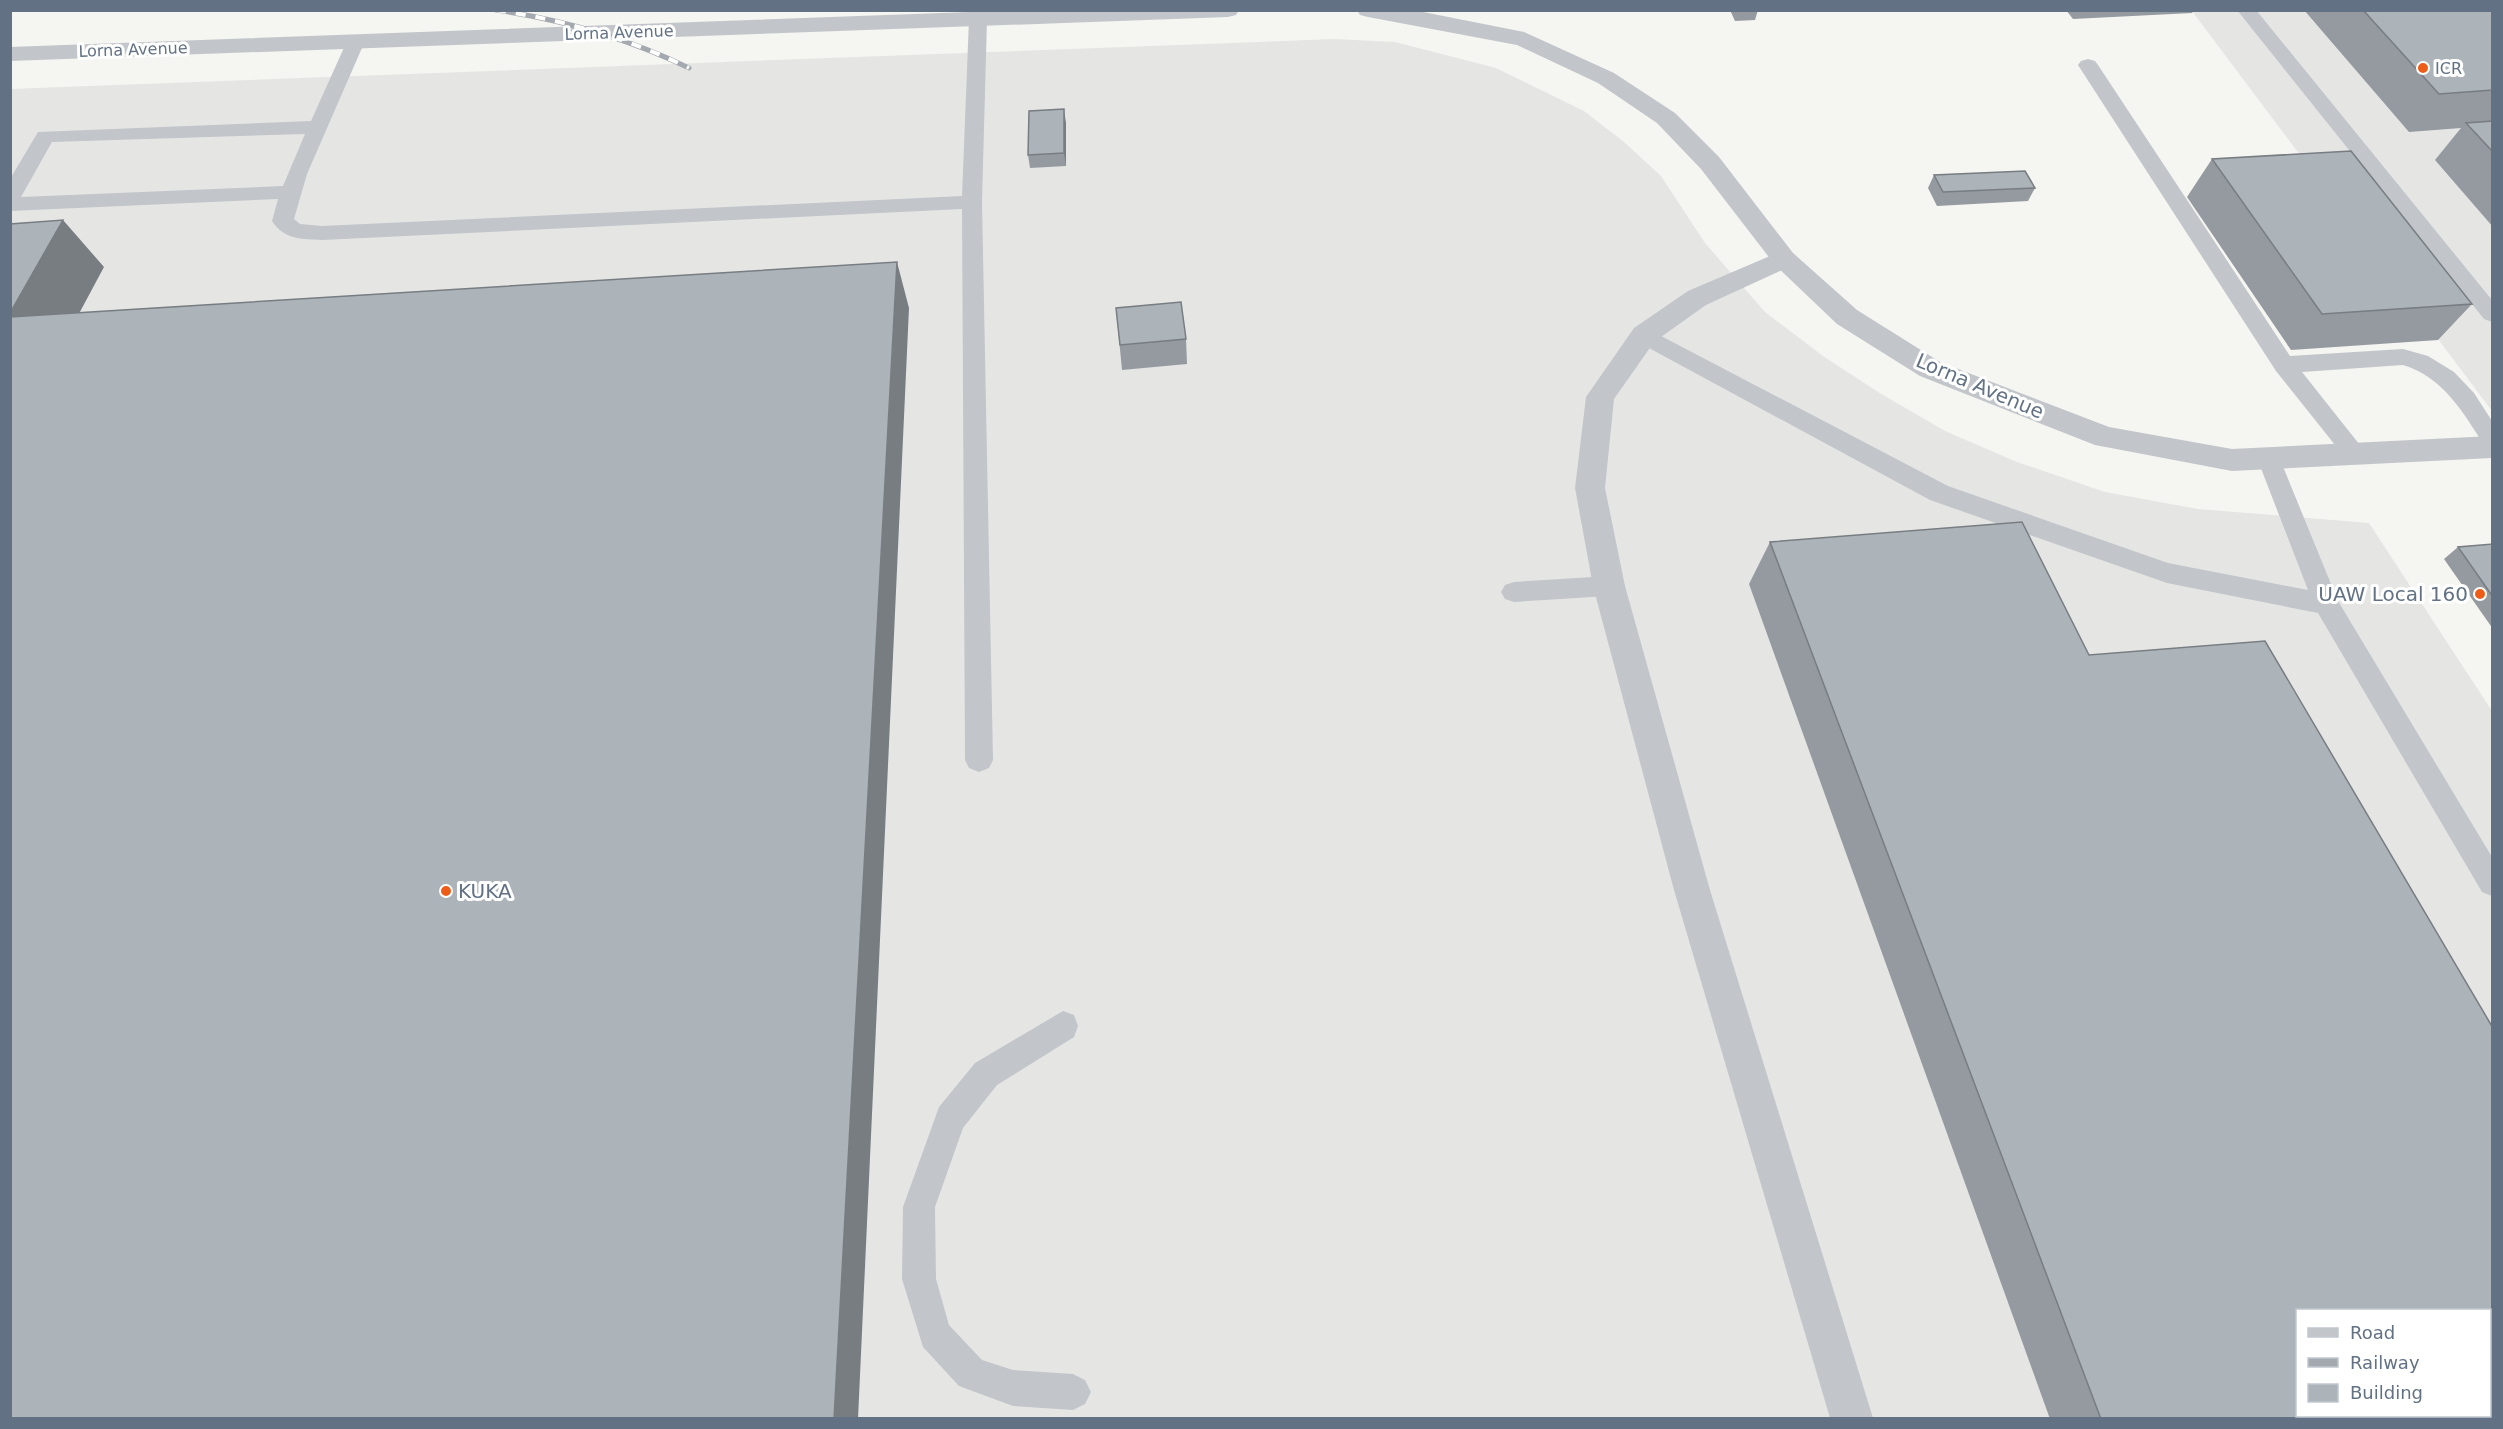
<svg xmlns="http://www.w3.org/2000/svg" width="2503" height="1429" font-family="'DejaVu Sans',sans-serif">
  <rect width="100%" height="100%" fill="#f5f5f1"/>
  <!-- built -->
  <path fill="#e5e6e4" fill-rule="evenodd" d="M2192,11h300v400z
    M1335,39l60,3 101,26 88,43 40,31 37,34 44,67 60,69 58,44 55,36 67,39 72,31 88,30 93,17 171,14 123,188v707h-2481l-1,-1329zM2298,1310h192v106h-192z"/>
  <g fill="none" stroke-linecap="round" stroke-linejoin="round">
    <!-- service -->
    <path fill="#c2c5c9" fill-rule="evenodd" d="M2237,10h19l236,290v22l-8,-3z
      M978,13l7,2 2,4 -5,183 11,558 -4,8 -10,4 -10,-4 -4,-8 -3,-551 -640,31c-20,-1 -38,0 -50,-19l6,-22 -268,12v-32l28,-47 273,-11 36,-80 2,-4h14l2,4 -58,133 -13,45 6,5 22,2 640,-30 7,-177 2,-4zM305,134l-22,52 -262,11 31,-55z
      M2088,59l7,2 3,4 192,291 113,-7 25,7 26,16 20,21 18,28v27l-8,-3c-21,-33 -41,-68 -81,-80l-101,7 65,82 -4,6 -8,3 -8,-3 -71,-89 -198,-306 3,-4z
      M1644,327l304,159 220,77 140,27 -51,-132 4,-6 8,-3 8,3 61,149 154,256v39l-10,-4 -164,-279 -151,-30 -237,-83 -294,-159 -3,-6 3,-6z
      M1609,576l9,3 4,7 -4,7 -9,3 -95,6 -9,-3 -4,-7 4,-7 9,-3z
      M1063,1011l11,4 4,11 -4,11 -77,48 -34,43 -28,79 1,72 13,46 33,35 31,10 60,4 12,6 6,12 -6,12 -12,6 -60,-4 -54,-20 -36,-39 -21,-68 1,-72 36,-100 36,-44z"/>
    <!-- minor -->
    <path fill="#c2c5c9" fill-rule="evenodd" d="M1784,250l9,3 4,6 -4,6 -87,40 -52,37 -40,57 -9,89 20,98 85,304 163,528h-43l-156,-528 -81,-304 -18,-98 11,-91 48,-69 54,-37z"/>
    <!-- tertiary -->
    <path fill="#c2c5c9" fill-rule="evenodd" d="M1025,10h214l-3,5 -8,2 -1218,44v-14z
      M1357,10h56l111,22 90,41 61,40 44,44 74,96 64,57 83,52 169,65 123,22 260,-13v22l-260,13 -137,-26 -175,-69 -83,-52 -62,-59 -74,-96 -44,-46 -59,-40 -81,-38 -149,-28 -8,-2z"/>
    <defs>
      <path id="rail" d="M496,10c68,10 131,28 193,58"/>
    </defs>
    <!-- rail casing -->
    <use href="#rail" stroke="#a4a9b0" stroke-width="5"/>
    <!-- rail -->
    <use href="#rail" stroke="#fff" stroke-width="4" stroke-dasharray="10" stroke-linecap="butt"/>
  </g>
  <!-- wall -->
  <path fill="#949a9f" d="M1730,10h28l-3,10 -20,1z
    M2066,10h128l-2,3 -119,6z
    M2304,10h189v217l-58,-67 26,-32 -52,4z
    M1066,123v43l-36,2 -2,-13z
    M2212,159l260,145 -34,36 -147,10 -104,-153z
    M1934,175l101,13 -7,13 -91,5 -9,-18z
    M1116,308l70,31 1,25 -65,6z
    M1770,542l319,113 404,764h-443l-301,-835z
    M2493,544v85l-49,-70 14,-12z"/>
  <!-- shaded-wall -->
  <path fill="#787d82" d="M1064,109l2,14v43l-2,-13z
    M63,220l41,47 -52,97 -42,-43v-8z
    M897,262l12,46 -51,1111h-24z"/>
  <!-- building -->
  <path fill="#acb3b9" stroke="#787d82" stroke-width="1.5" fill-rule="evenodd" d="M2363,10h130v80l-54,4z
    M1064,109v44l-36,2 1,-44z
    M2493,121v31l-27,-29z
    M2351,151l121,153 -150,10 -110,-155z
    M2025,171l10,17 -92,4 -9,-17z
    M63,220l-53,93v-89z
    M897,262l-63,1157h-824v-1102z
    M1181,302l5,37 -66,6 -4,-37z
    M2022,522l67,133 176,-14 228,387v391h-392l-331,-877zM2298,1311h192v105h-192z
    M2493,544v53l-35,-50z"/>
  <!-- markers -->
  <g fill="#ed5c19" stroke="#fff" stroke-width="2">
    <circle cx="2423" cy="68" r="6"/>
    <circle cx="2480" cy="594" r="6"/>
    <circle cx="446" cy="891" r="6"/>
  </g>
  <g text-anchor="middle" stroke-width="6" stroke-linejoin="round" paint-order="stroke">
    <!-- far-street labels -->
    <g font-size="16" fill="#627284" stroke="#fff">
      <text transform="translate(619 32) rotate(-2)" y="6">Lorna Avenue</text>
      <text transform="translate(133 49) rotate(-2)" y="6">Lorna Avenue</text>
    </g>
    <!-- far-poi labels -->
    <g font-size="16" fill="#627284" stroke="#fff" text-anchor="start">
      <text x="2435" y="74">ICR</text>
    </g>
    <!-- street labels -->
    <g font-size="20" fill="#627284" stroke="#fff">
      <text transform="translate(1980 386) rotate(23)" y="7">Lorna Avenue</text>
    </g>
    <!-- poi labels -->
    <g font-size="20" fill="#627284" stroke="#fff" text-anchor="end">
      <text x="2468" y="601">UAW Local 160</text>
      <text x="458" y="898" text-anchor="start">KUKA</text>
    </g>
  </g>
  <!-- border -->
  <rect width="2503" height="1429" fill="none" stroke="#627284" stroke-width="24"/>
  <!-- legend -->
  <rect x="2296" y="1309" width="195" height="108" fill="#ffffff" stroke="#c0c7ce" stroke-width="1.5"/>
  <rect x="2308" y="1328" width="30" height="9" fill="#c2c5c9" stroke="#c0c7ce" stroke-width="1.5"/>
  <text x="2350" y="1339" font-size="18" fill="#627284">Road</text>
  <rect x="2308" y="1358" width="30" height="9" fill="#a4a9b0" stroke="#c0c7ce" stroke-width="1.5"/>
  <text x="2350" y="1369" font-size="18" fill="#627284">Railway</text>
  <rect x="2308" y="1384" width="30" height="18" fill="#acb3b9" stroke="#c0c7ce" stroke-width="1.5"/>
  <text x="2350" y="1399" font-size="18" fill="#627284">Building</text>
</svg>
